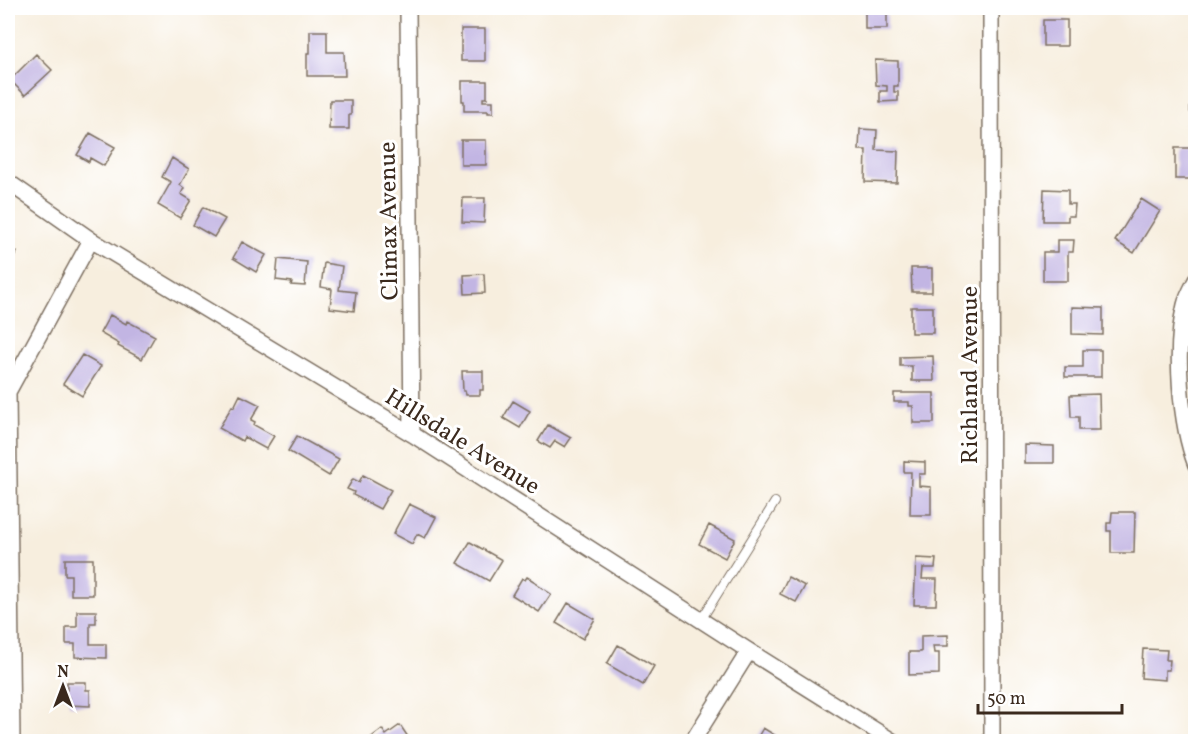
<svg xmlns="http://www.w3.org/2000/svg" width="1203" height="749" font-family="Vollkorn,serif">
  <rect width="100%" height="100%" fill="#fff"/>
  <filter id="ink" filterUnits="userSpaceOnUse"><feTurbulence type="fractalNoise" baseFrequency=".0167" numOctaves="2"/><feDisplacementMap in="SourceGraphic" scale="12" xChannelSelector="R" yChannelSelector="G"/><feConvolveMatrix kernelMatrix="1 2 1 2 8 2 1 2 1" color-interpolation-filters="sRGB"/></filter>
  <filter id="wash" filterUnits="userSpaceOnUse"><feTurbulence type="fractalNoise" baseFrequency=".008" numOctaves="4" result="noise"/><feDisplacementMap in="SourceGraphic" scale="24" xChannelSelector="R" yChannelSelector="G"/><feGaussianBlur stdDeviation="1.35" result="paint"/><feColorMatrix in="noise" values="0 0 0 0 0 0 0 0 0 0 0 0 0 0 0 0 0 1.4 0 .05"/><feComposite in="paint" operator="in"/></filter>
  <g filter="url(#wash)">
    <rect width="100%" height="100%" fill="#f7eede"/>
    <g id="blocks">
      <!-- building -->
      <path fill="#c2b5e3" d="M865,8h22v21h-22z
        M1043,20h24v26h-24z
        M461,29h24v32h-24z
        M310,31h17v21h17l1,24h-38v-23h3z
        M36,54l16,16 -27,25 -15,-15z
        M875,60l23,1v25h-4v6h4v9l-18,1v-11h7v-5l-11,-1z
        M462,81h25v17h-4v3h10v12h-5v-2h-24v-10h-2z
        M1190,82l6,1v29h-6z
        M330,100h21v15h-2v14h-20z
        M860,129l17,1 -1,20 22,1 -1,32 -32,-1 1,-32h-7z
        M90,133l25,14 -11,19 -14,-8 -1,4 -12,-7z
        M461,140h25v25h-25z
        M1175,148h21v31h-21z
        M172,158l17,11 -9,16 4,3 -3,6 10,6 -11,18 -22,-13 13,-23 -9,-5z
        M1044,189l24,1v14h7l-1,12h-6v5h-25z
        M463,198h22l-1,25 -22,-1z
        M1141,199l19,12 -26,42 -19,-12z
        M203,207l22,12 -11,18 -21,-12z
        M1057,240h17l-1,12h-5v29h-25v-29h14z
        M242,242l24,13 -10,17 -23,-14z
        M8,247l9,5 -9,18z
        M278,259l29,3 -2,24 -14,-1 1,-3 -16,-2z
        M324,263l18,3 -3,24 17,2 -2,19 -24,-3 2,-19 -11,-2z
        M911,268h21v24h-20z
        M484,274l1,19 -20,1 -1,-19z
        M911,307h22v26h-22z
        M1072,307l31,1v27l-31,-1z
        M110,315l16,9 1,-3 28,15 -13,23 -24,-13 1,-2 -19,-11z
        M1083,350h18v27h-36v-10h18z
        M82,355l19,11 -19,30 -19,-12z
        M933,356l1,25h-22v-15h-12v-9z
        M462,371h21v19h-3v5h-14l-1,-4h-2z
        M894,393h40v30h-21v-17h-4v-4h-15z
        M1099,394l1,36h-21v-13h-8l-1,-22z
        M240,395l20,10 -9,15 4,2 -1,3 20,11 -8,13 -22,-12 -2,4 -23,-13 13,-22 2,1z
        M513,401l17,10 -10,17 -17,-10z
        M548,425l23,13 -6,9 -10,-6 -5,7 -12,-7z
        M297,436l42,23 -10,17 -41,-25z
        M1025,445l29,1v17h-29z
        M904,461l21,1v12h-6v12l12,1v28h-21l1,-43h-7z
        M363,475l28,15 -11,19 -27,-14 1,-3 -7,-3 6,-10 6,3z
        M409,504l27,13 -11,21 -8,-4 -5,10 -19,-10z
        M1112,512h23l-1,41h-23v-22h-4v-8h4z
        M709,525l26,14 -10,19 -26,-14z
        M470,542l32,18 -13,21 -32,-18z
        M916,558l20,1 -1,9h-12l-1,11h15l-1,26h-22z
        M65,559h28v36h-22v-20h-6z
        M527,577l10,6 -1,1 15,10 -12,18 -27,-17 10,-17 3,2z
        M788,577l17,9 -9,16 -16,-8z
        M568,603l27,16 -12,20 -27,-16z
        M77,611h19v12h-6v21h16v14l-31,-1v-13h-9v-17h11z
        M948,635v11h-15l1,7h5v21l-30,1v-23h12v-16z
        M618,645l36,21 -11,19 -36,-21z
        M1143,649l24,1 -1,10h4l-1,10h-4v10l-24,-2z
        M67,682h19v8h4v16l-21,-1v-8h-5v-7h3z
        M400,725l10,15 -2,2h-43l17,-13 4,6z
        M763,728l23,14h-31z"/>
    </g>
  </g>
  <g filter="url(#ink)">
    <use href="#blocks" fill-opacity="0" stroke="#7d6f61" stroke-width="1.5"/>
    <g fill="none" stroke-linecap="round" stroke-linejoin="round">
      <defs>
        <path id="service" d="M701,620l74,-118"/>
        <path id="minor" d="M408,8l4,426
          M991,8l1,734
          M8,182l83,58 321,194 337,217 145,91
          M1196,280c-4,8 -9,17 -11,25 -11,43 -5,119 11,160
          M12,742l-4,-350 83,-152
          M692,742l57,-91"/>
      </defs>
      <!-- service casing -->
      <use href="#service" stroke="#7d6f61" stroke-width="10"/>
      <!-- minor casing -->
      <use href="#minor" stroke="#7d6f61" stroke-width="18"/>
      <!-- service -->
      <use href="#service" stroke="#fff" stroke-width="8"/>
      <!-- minor -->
      <use href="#minor" stroke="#fff" stroke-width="15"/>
    </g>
  </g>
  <g text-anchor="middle" stroke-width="6" stroke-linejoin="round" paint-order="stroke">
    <!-- street labels -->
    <g font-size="24" fill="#3b2a1e" stroke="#fff">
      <text transform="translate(388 221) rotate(-91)" y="8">Climax Avenue</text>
      <text transform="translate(969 375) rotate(-90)" y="8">Richland Avenue</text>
      <text transform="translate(463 441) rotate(32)" y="8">Hillsdale Avenue</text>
    </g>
  </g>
  <!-- margin -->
  <rect width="1203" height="749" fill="none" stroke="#fff" stroke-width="30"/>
  <!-- north arrow -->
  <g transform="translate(63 686)" stroke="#ffffff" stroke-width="4.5" paint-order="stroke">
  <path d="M0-4.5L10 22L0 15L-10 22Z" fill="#3b2a1e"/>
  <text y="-9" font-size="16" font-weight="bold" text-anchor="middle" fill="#3b2a1e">N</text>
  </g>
  <!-- scale -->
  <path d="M978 704v9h144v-9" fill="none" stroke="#3b2a1e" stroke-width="3"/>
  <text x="987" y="704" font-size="18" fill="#3b2a1e" stroke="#ffffff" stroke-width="4.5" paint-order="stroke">50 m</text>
</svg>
